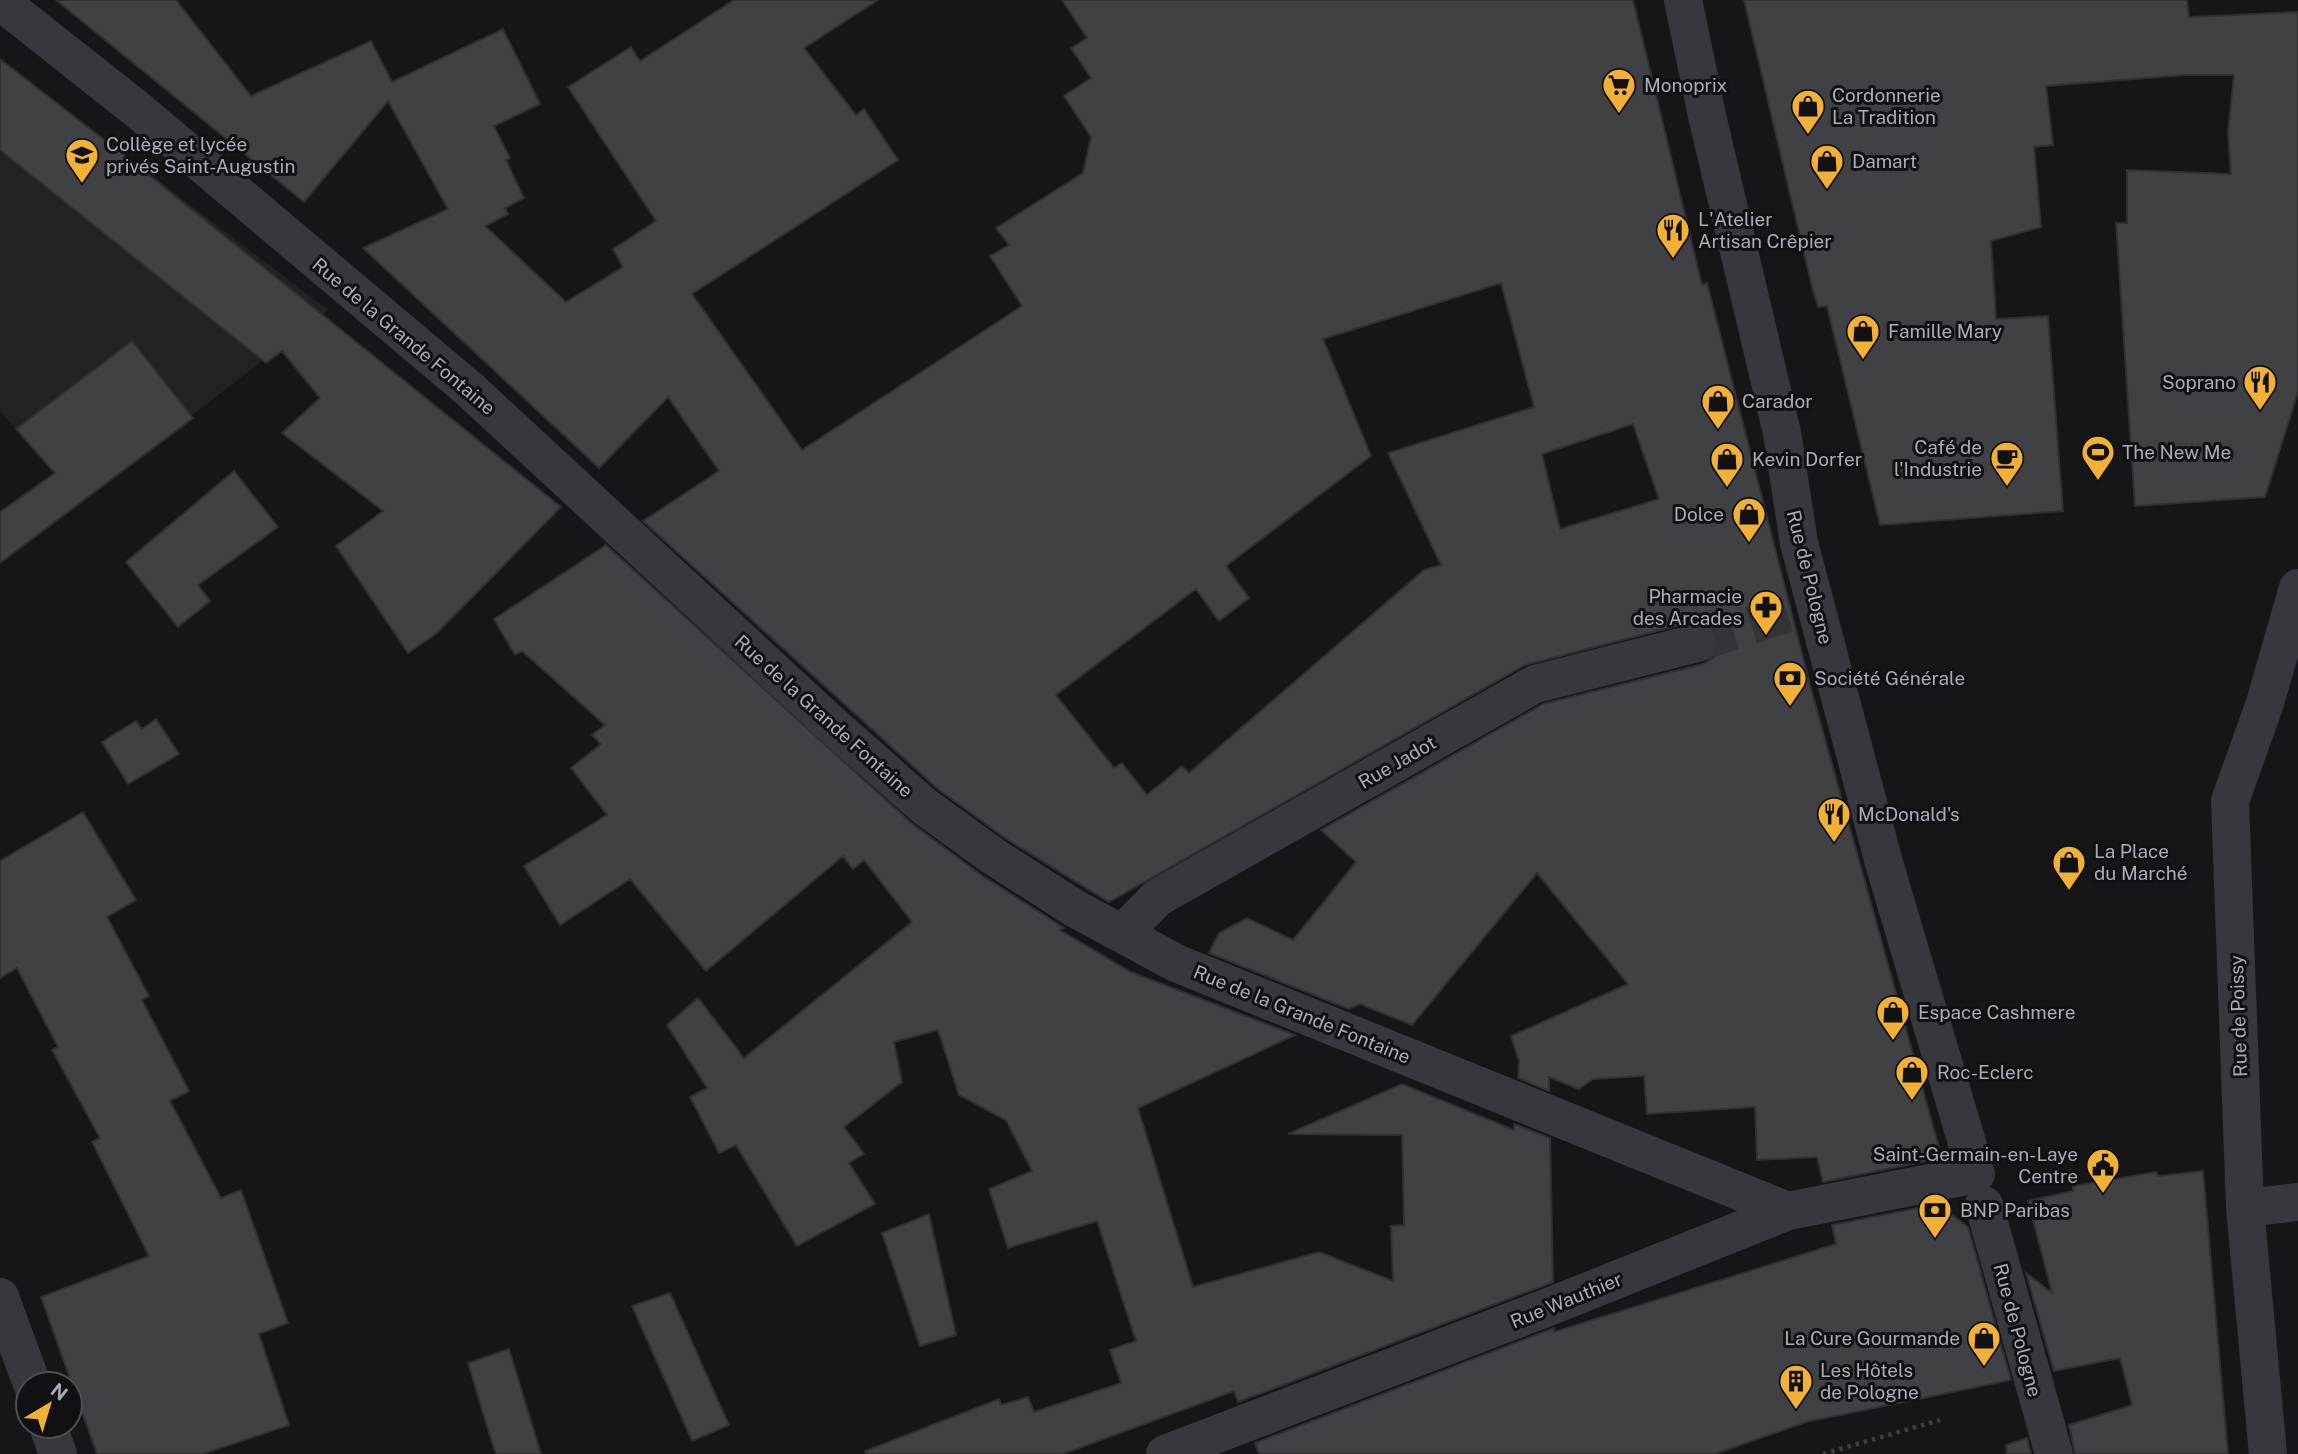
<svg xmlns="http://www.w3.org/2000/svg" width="2298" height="1454" font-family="'Public Sans',sans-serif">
  <rect width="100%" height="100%" fill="#161618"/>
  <!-- built -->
  <path fill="#222225" d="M0,60l328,250 -248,192 -80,-91z"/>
  <!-- building -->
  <path fill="#404145" stroke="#303034" stroke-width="2" fill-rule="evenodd" d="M56,0h120l75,96 120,-55 21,41 111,-53 37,75 -46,22 16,32 -4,2 18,38 -19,10 3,6 -23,12 81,76 57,-35 -10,-18 43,-28 -88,-134 63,-40 9,14 94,-61h144l-74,48 52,67 8,-6 34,51 -206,134 110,156 220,-144 -32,-50 19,-11 -13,-17 87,-55 8,-36 -27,-41 27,-18 -20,-30 16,-10 -25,-38h571l69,285 5,-2 103,402 132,473 -119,24 -6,-25 -60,3 -2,-53 -108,7 -3,-38 -51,3 -14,10 -30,-12v14l-31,-13 1,-17 -8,-25 117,-52 -91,-111 -125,152 -52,-21 -11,5 -140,-56 10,-20 28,-15 46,22 63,-78 -35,-32 222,-126 160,-40 10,-6 5,-10v-11l-6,-10 -10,-5h-10l-167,43 -416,237 -104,-64 -67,-49 -295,-268 76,-50 -51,-74 -69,71 -236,-220 85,-39 -60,-108 -84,101zM1501,283l33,124 -146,46 53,112 -17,5 -235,203 -7,-7 -35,29 -25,-32 -8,5 -58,-73 140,-106 23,32 30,-23 -23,-32 145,-110 -48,-117zM1633,424l26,75 -99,30 -18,-75z
    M1744,0h443l2,17 109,-5v380l-33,105 -130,9 -19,-283h11v-53l104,4 -3,-42 6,-57h-50l-138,11 7,59 -19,2 7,80 -50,14 5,78 52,-3 15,195 -183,14 -53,-219 -9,1 -6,-20z
    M0,59l129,100 432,348 -124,126 -29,20 -72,-107 47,-35 -101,-78 38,-35 -38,-47 -16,12 -266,-213z
    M132,341l61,77 -193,145v-51l55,-39 -39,-44z
    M234,471l44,56 -80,58 12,16 -32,26 -52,-65z
    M606,545l304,277 70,52 84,54 -4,2 71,42 164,63 -157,73 55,179 126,-35 74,29 -2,-55 13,-1 -2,-90 -114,-1 114,-50 112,46v-6l36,14 3,144 -315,120 -4,-11 -171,63h-197l-1,-3 134,-52 2,6 27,-8 6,15 87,-29 -11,-33 26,-9 -39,-120 -89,27 -19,-59 43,-18 -26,-51 -47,-25 -21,-65 -44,12 8,40 -58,45 20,27 -15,9 26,41 -78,42 -61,-101 -17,8 -29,-56 17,-9 -40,-63 31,-27 46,60 168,-136 -48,-62 -11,9 -10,-13 -137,115 -76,-92 -70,46 -36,-59 83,-51 -36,-47 30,-24 -9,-9 13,-10 -83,-74 -7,4 -21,-36z
    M156,719l23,35 -51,30 -26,-42 34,-21 6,8z
    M83,812l53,88 -29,17 42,79 -7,4 47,91 -19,10 51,97 20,-8 47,133 -29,11 30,91 -86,29h-106l-56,-157 108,-41 -57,-114 8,-4 -48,-88 6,-3 -41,-79 -17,10v-117z
    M2203,1171l25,283h-153l-6,-29 63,-20 -12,-47 -66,13 -28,-98 26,20 -24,-92 45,-10v-5l83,-14 2,4z
    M1938,1204l30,23 43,153 -205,42 -91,32h-456l-4,-11 299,-115v4l282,-88 -4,-19z
    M929,1214l27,121 -36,11 -38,-113z
    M670,1293l59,132 -37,16 -60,-135z
    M509,1349l32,105h-45l-7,-21 -21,-70z
    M2027,1438l4,16h-24l-1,-9z"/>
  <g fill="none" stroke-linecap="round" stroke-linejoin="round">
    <!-- minor-tunnel -->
    <path stroke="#333438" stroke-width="38" stroke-dasharray="38 19" stroke-linecap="butt" d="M1697,643l118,-39"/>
    <!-- path -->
    <path stroke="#3d3f44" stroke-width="4.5" stroke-dasharray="3.5 5" stroke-linecap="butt" d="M1823,1454l117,-34"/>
    <!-- minor -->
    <path stroke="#37383d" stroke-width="38" d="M1683,0l25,120 74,313 17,110 85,320 84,283
      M0,1l139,110 329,277 361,334 95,84 69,50 81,52 102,55 612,248
      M1123,933l34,-35 378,-214 162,-41
      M1984,1205l70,249
      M2245,1208l53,-6
      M0,1297l32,87
      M48,1426l10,28
      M1165,1454l386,-148 237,-95 188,-37
      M2268,1454l-23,-246 -15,-407 35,-98 33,-115"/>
  </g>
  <!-- icons -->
  <defs>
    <symbol id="supermarket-pin" viewBox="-11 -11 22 30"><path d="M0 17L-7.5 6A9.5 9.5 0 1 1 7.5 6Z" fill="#f2b134" stroke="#111113"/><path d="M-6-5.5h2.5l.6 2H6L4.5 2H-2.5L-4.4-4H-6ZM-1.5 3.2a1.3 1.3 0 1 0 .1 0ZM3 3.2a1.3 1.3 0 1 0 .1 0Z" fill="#111"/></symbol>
    <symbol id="shop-pin" viewBox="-11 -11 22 30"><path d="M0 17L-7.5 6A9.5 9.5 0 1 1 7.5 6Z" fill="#f2b134" stroke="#111113"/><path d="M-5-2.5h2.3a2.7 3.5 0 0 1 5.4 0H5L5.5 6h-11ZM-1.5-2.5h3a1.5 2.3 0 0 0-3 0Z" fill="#111"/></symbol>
    <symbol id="school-pin" viewBox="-11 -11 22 30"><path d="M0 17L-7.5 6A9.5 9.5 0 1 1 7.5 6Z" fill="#f2b134" stroke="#111113"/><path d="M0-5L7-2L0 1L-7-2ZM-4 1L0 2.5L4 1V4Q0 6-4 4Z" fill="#111"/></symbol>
    <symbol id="restaurant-pin" viewBox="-11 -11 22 30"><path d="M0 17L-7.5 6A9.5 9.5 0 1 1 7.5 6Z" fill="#f2b134" stroke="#111113"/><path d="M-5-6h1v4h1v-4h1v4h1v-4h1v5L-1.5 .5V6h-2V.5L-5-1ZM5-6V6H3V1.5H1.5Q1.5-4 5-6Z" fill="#111"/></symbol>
    <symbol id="stadium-pin" viewBox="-11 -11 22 30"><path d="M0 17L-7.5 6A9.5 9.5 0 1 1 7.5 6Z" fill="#f2b134" stroke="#111113"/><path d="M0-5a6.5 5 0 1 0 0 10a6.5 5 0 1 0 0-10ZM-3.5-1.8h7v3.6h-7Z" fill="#111"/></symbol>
    <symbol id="cafe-pin" viewBox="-11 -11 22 30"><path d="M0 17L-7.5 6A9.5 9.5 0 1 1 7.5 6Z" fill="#f2b134" stroke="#111113"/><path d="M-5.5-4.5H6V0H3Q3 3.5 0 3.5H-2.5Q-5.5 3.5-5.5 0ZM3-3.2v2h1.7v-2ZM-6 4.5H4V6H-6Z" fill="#111"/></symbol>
    <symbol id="pharmacy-pin" viewBox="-11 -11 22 30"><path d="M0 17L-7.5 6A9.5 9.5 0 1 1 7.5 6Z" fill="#f2b134" stroke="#111113"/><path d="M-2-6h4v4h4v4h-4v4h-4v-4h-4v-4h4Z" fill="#111"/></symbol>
    <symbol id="bank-pin" viewBox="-11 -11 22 30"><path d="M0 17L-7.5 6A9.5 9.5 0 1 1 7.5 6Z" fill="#f2b134" stroke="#111113"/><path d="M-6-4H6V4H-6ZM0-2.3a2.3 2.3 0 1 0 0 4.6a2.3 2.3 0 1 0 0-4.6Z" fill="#111"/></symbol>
    <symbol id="civic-pin" viewBox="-11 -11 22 30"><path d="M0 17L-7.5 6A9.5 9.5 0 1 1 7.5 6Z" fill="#f2b134" stroke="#111113"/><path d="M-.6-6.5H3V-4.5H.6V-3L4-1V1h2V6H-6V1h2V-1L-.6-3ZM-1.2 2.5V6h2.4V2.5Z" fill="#111"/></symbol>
    <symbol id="building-pin" viewBox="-11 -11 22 30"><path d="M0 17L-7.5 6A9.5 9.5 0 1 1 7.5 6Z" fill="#f2b134" stroke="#111113"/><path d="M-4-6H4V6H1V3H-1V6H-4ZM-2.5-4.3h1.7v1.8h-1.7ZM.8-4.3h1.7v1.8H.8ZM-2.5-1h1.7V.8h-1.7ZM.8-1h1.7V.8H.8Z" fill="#111"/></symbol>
  </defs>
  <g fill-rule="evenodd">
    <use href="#supermarket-pin" x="1600" y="66" width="38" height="52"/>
    <use href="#shop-pin" x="1789" y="87" width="38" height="52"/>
    <use href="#school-pin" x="63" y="136" width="38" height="52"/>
    <use href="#shop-pin" x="1808" y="142" width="38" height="52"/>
    <use href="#restaurant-pin" x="1654" y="211" width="38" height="52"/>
    <use href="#shop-pin" x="1844" y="312" width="38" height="52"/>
    <use href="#restaurant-pin" x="2241" y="363" width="38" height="52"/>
    <use href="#shop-pin" x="1699" y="382" width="38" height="52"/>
    <use href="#stadium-pin" x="2079" y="433" width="38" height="52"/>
    <use href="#cafe-pin" x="1988" y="439" width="38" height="52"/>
    <use href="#shop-pin" x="1708" y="440" width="38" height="52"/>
    <use href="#shop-pin" x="1730" y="495" width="38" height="52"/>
    <use href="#pharmacy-pin" x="1747" y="588" width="38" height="52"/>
    <use href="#bank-pin" x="1771" y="659" width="38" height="52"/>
    <use href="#restaurant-pin" x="1815" y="795" width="38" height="52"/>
    <use href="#shop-pin" x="2050" y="843" width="38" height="52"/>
    <use href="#shop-pin" x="1874" y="993" width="38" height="52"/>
    <use href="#shop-pin" x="1893" y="1053" width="38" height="52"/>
    <use href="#civic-pin" x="2084" y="1146" width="38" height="52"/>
    <use href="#bank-pin" x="1916" y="1191" width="38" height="52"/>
    <use href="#shop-pin" x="1965" y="1319" width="38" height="52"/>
    <use href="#building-pin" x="1777" y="1362" width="38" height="52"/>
  </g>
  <g text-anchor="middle" stroke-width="6" stroke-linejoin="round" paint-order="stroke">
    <!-- poi labels -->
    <g font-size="19" fill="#a8adb8" stroke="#111113" text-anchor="start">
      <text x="1644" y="92">Monoprix</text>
      <text x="1832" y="102">Cordonnerie<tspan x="1832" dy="22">La Tradition</tspan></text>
      <text x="106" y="151">Collège et lycée<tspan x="106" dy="22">privés Saint-Augustin</tspan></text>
      <text x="1852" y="168">Damart</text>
      <text x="1698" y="226">L'Atelier<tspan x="1698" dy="22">Artisan Crêpier</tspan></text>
      <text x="1888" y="338">Famille Mary</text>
      <text x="2236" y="389" text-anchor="end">Soprano</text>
      <text x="1742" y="408">Carador</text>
      <text x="1982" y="454" text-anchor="end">Café de<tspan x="1982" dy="22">l'Industrie</tspan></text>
      <text x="2122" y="459">The New Me</text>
      <text x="1752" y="466">Kevin Dorfer</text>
      <text x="1724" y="521" text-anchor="end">Dolce</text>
      <text x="1742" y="603" text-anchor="end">Pharmacie<tspan x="1742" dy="22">des Arcades</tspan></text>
      <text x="1814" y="685">Société Générale</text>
      <text x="1858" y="821">McDonald's</text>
      <text x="2094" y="858">La Place<tspan x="2094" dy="22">du Marché</tspan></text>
      <text x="1918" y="1019">Espace Cashmere</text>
      <text x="1937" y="1079">Roc-Eclerc</text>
      <text x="2078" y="1161" text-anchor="end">Saint-Germain-en-Laye<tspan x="2078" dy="22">Centre</tspan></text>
      <text x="1960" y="1217">BNP Paribas</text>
      <text x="1960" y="1345" text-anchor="end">La Cure Gourmande</text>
      <text x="1820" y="1377">Les Hôtels<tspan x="1820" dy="22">de Pologne</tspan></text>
    </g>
    <!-- street labels -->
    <g font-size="19" fill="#a8adb8" stroke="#111113">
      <text transform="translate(404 336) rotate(40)" y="7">Rue de la Grande Fontaine</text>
      <text transform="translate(1810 577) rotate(76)" y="7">Rue de Pologne</text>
      <text transform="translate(824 716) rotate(42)" y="7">Rue de la Grande Fontaine</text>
      <text transform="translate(1397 762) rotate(-30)" y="7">Rue Jadot</text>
      <text transform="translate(1302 1014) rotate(22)" y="7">Rue de la Grande Fontaine</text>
      <text transform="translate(2238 1016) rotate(-92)" y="7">Rue de Poissy</text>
      <text transform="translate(1566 1300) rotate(-22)" y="7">Rue Wauthier</text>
      <text transform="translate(2018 1330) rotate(75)" y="7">Rue de Pologne</text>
    </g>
  </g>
  <!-- north arrow -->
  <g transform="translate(49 1405) rotate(38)"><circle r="33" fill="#111113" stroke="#4d4f55" stroke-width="2"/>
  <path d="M0-5L12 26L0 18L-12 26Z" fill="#f2b134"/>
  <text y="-10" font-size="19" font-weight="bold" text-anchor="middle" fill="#a8adb8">N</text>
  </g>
</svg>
